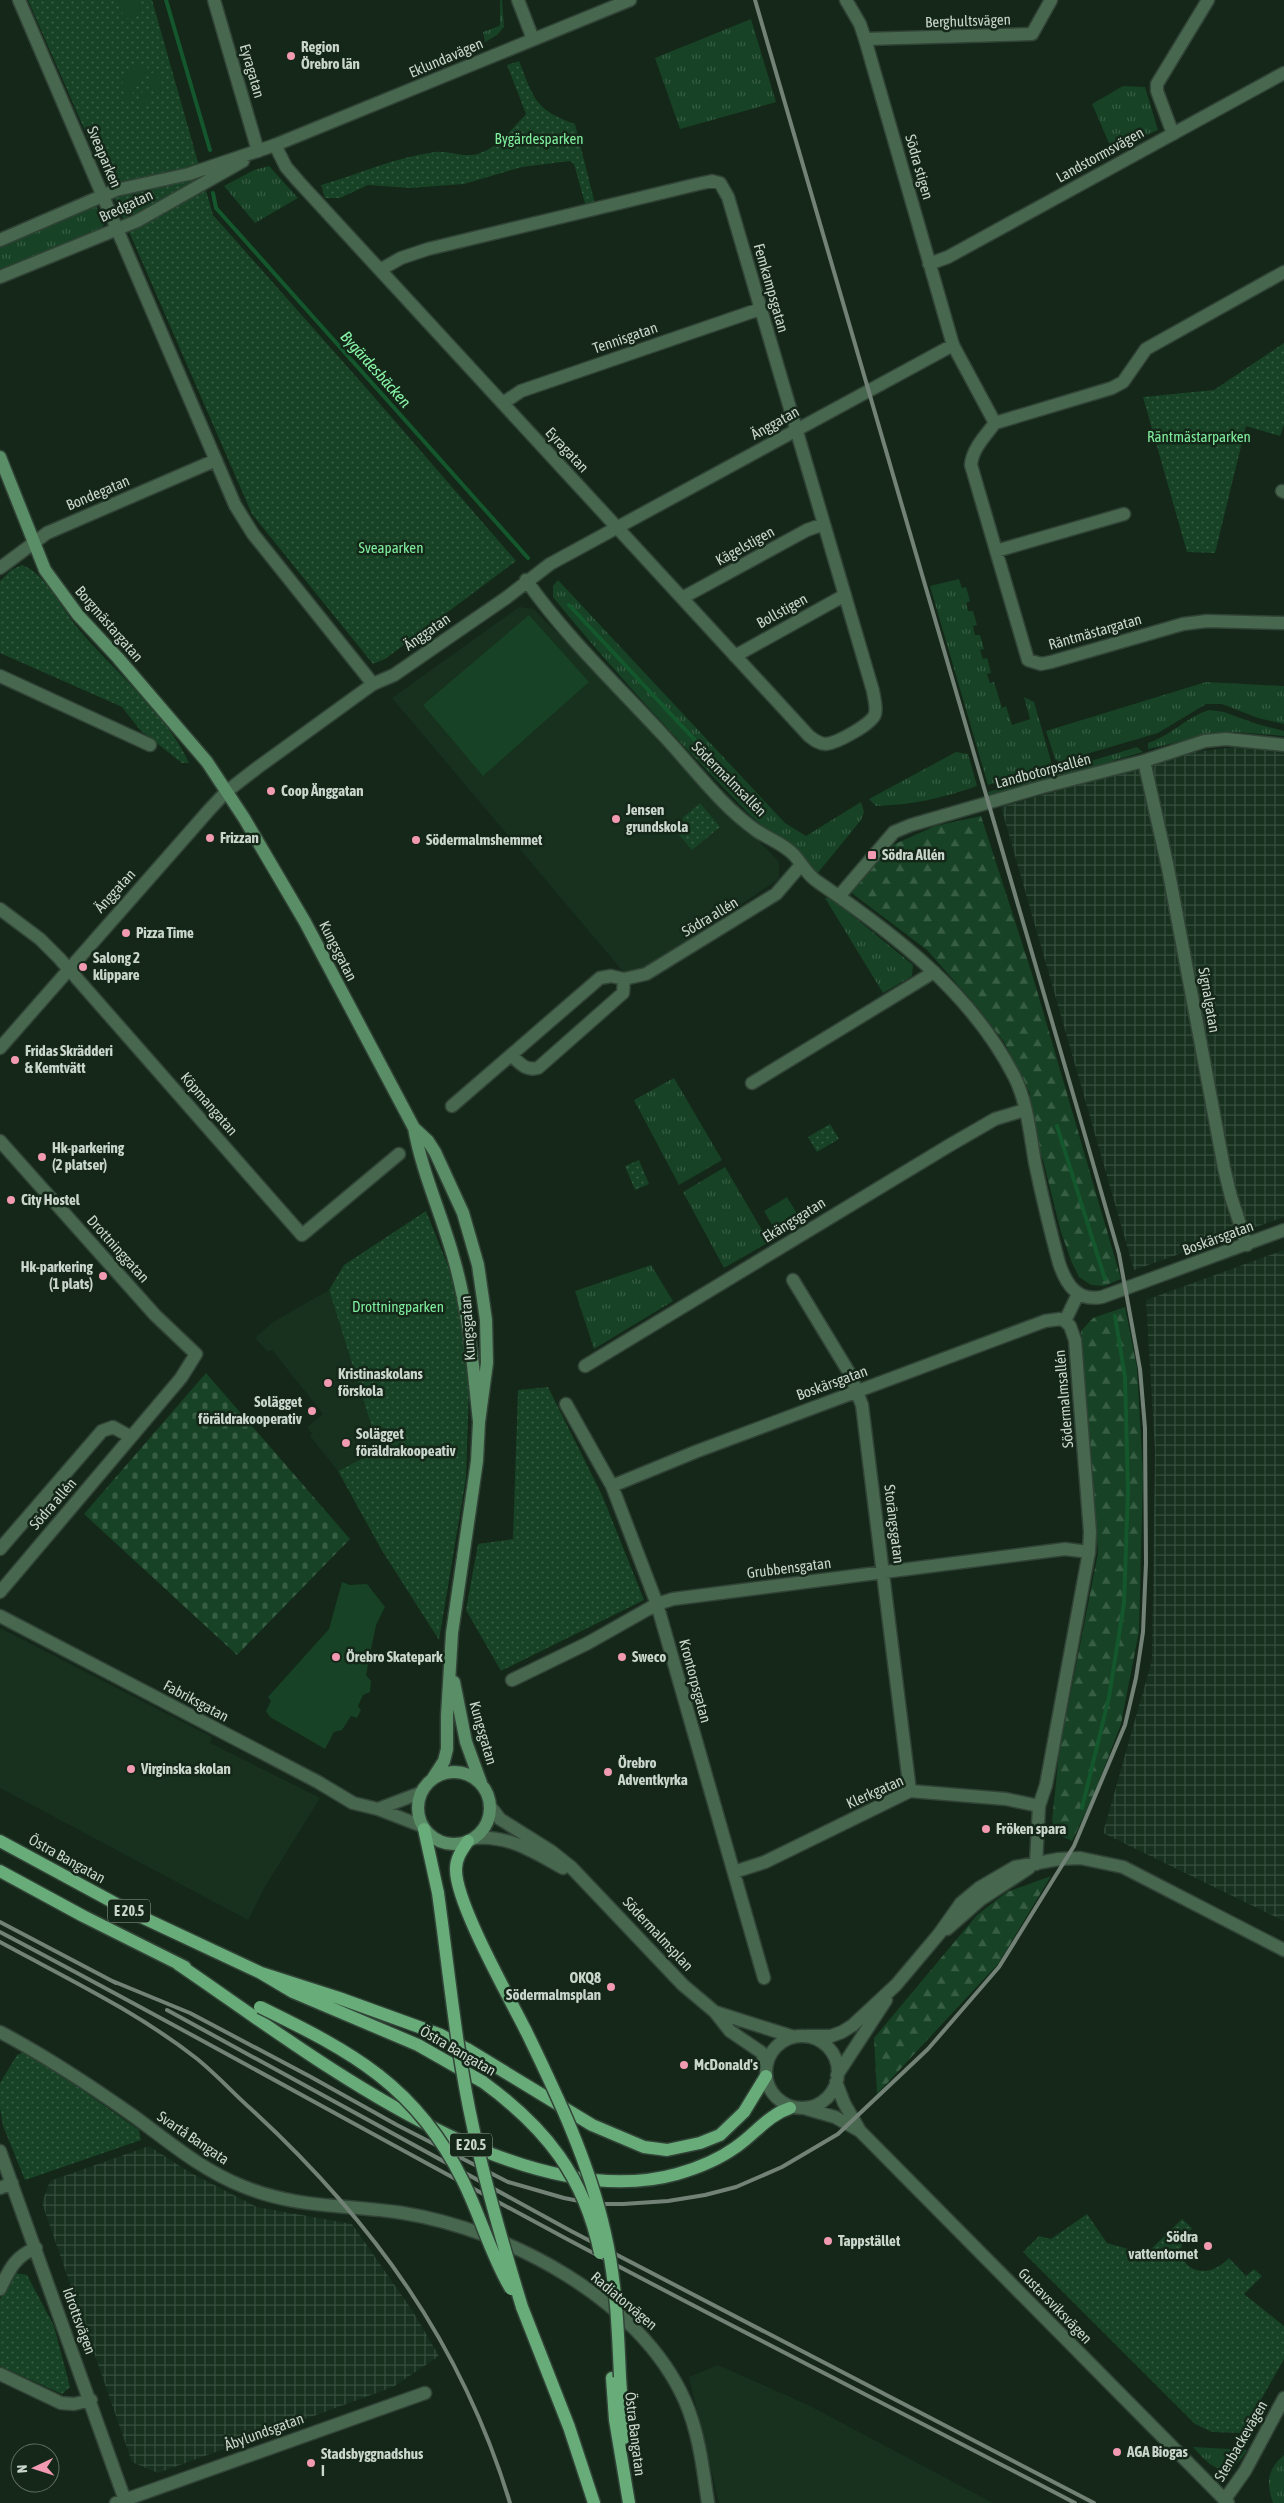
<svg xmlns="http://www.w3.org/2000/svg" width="1284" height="2503" font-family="'Asap Condensed',sans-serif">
  <defs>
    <pattern id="industrial-grid" width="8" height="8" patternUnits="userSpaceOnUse" patternTransform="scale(1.25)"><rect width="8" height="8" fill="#17311e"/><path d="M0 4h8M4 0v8" fill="none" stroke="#374e3e"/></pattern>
    <pattern id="grass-tufts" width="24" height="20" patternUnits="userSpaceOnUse" patternTransform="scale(1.25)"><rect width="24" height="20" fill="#174225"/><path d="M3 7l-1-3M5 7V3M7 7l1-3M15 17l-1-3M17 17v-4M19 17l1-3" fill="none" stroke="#375d43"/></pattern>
    <pattern id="forest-firs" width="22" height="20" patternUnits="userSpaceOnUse" patternTransform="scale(1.25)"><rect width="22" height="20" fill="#174225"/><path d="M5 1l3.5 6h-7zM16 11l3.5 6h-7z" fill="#375d43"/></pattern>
    <pattern id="cemetery-stones" width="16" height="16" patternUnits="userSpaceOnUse" patternTransform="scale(1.25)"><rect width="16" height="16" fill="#174225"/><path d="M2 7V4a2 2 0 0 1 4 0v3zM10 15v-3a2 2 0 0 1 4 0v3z" fill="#375d43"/></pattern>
    <pattern id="park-dots" width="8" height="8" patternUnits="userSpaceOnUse" patternTransform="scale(1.25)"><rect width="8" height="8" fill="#174225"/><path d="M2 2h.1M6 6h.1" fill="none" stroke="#375d43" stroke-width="1.8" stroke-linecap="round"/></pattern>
  </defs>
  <rect width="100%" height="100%" fill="#142719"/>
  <!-- built -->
  <path fill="#17311e" d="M519,607l15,2 245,253v17l-139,93 -14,3 -234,-277z
    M329,1290l50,160 -41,21 -28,-35 2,-2 -5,-7 16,-13 -51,-64 -4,2 -13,-14 18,-16z
    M0,1628l212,109 -2,6 110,55 -57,92 -15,30 -248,-132z
    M718,2365l92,41 183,97h-274l-30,-126z"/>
  <!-- industrial -->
  <path fill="url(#industrial-grid)" d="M1236,747l48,4v466l-150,53 -133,-463 192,-55z
    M1284,1250v671l-181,-88 49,-173 3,-209 -9,-151z
    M149,2146l40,26 68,35 95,17 60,86 27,46 -46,31 -235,86 -26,-11 -90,-259 8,-22z"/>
  <!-- grass -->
  <path fill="url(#grass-tufts)" d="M500,0h2l2,27 -7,8 -12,7 -2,-10 16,-6 1,-2z
    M751,19l25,83 -96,27 -25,-71z
    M1123,86l22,1 13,43 -46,20 -20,-46z
    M269,166l29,32 -43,25 -31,-37 30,-16z
    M92,206h4l8,18 -2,4 -102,43v-25z
    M959,579l3,9 4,-1 4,14 -4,2 2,8h5l4,14 -4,1 2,9h5l4,14 -4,1 3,9 4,-1 4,15 -4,1 3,9 4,-1 8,26 4,-2 6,19 18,-6 -6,-22 10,5 17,59 -1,5 -62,19 -58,-199z
    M558,580l227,243 21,13 55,-34 3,10 -3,8 -44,54c-23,-29 -47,-39 -71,-63 -67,-69 -132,-139 -193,-214v-11z
    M1206,682l78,4v38l-26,-6 -36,-14h-16l-48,29 -99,29 -4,-3 -9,-28z
    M1209,710l15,2 33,12 27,7v5l-48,-4 -20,1 -68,16v-6c24,-8 38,-26 61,-33z
    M1137,747l6,5 -28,8 -11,7 -17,2 -98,27 -1,-4z
    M956,752l12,2 9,32c-33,12 -66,19 -101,20l-7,-7z
    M825,898h6l82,67 -1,11 -29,17z
    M674,1078l48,82 -43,25 -45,-85z
    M725,1167l44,75 -45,26 -41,-76z
    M651,1265l22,36 -79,48 -19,-58z
    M1193,2447l54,3c-19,32 -34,20 -54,-3z
    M1284,2455v48h-11c-7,-21 -6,-33 11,-48z"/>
  <!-- forest -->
  <path fill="url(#forest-firs)" d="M981,816l52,161 88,302 -17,7 -13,-1 -12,-8 -7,-14 -11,-31 -18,-72 -12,-27 -1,-40 -26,-51 -26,-34 -51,-58 -78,-59 37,-43 49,-22z
    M1125,1307l12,61 6,107 -4,156 -18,93 -28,73 -21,44 -15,-7 -5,-13 7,-68 39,-200 -17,-222 12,-13z
    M1051,1876l-53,88 -121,130 -3,-56 103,-123 30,-23z"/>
  <!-- cemetery -->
  <path fill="url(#cemetery-stones)" d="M206,1373l144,166 -113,116 -153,-141z"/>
  <!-- park -->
  <path fill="url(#park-dots)" d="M28,0h124l61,215 155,175 148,171 -131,98 -12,5 -121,-150z
    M519,61c15,38 16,49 56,63l20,80 -9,3 -12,-43 -4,-3 -48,6 -58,17 -54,4 -42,-3 -28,13h-15l-4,-13c38,-11 75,-28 114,-33 14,-2 30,7 45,1 18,-6 33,-25 46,-39l-19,-49z
    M1284,343v82l-4,11 -34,-10 -31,127 -28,-1 -44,-155 71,-7z
    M22,565c22,7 40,44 55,62 34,42 90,86 112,136h-7l-42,-33 -18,-23 -122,-54v-72l11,-11z
    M700,803l20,24 -28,23 -20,-23z
    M830,1124l9,15 -22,13 -9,-15z
    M639,1160l10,24 -14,6 -10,-24z
    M426,1211l32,80 11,97 -3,90 -27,162 -58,-91 -43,-78 41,-21 -50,-160 15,-25z
    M548,1387l54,108 42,105 -143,71 -35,-61 12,-66 35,-5 5,-149z
    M27,2051l112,79 2,10 -116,40 -22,-54 -3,-18v-25l17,-28z
    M1087,2214l20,29 39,11 36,-35 10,9c-29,30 8,61 37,30l17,18 8,-7 8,7 -18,18 40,32v33l-42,74 -30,-1 -17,-8 -172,-172 16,-16 12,3z
    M15,2273l12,2 27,51 16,61 -8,7 -62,-28v-67z"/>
  <!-- garden -->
  <path fill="#174225" d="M119,0h19l4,14 -18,5z
    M142,65l6,3 -20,32c-8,-11 -8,-23 2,-32z
    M153,72c9,5 8,13 7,23l-14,-10z
    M143,91l13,8 -12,6 -8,-1z
    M529,615l60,67 -106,94 -60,-71z
    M787,1197l14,23 -24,14 -13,-23z
    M342,1582l8,3 17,-1 18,23 -9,18 -10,50 5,6 -1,11 -7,3 -5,11 3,4 -4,8 -6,-2 -9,14 -8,2 -9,17 -55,-32 -4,-6 5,-10 -3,-4 61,-68z"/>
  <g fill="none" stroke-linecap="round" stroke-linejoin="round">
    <!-- stream -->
    <path stroke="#14572d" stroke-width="4" d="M166,0l44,150
      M213,193l3,15 312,350
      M569,605l193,207
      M1057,1126l48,153
      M1082,1808l27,-111 15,-94 4,-112 -3,-114 -10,-61"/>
    <defs>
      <path id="minor" d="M19,0l216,505 18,29 120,150
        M214,0l44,151
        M518,0l15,39
        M865,39l167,-5 19,-34
        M1173,134l-16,-43v-7l51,-84
        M275,145l11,22 13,15 510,554c5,4 10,8 17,8 11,-1 46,-20 49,-30 2,-7 -1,-16 -2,-23l-145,-494 -8,-14 -8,-2 -14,3 -270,65 -27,9 -21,12
        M953,345l42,78c-9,12 -23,26 -24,42l57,195 13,4 10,-2 132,-38 24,-3 77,2
        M503,403l18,-12 239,-82
        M995,423l117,-35 11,-6 23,-33 138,-77
        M1282,491l2,1
        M996,551l128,-37
        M0,568l47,-35 169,-73
        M682,598l125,-68 17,-6
        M735,656l110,-61
        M0,676l150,69
        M1144,761l24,107 56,300 7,29 16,48
        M0,909l40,30 19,19 243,277 97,-81
        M511,1055c9,8 14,16 27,13l85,-75 1,-14
        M752,1083l182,-111
        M452,1106l148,-128 11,-2 13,3 22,-5 130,-80 25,-29
        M0,1141l155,174 41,39 -15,24 -181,214
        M793,1280l57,94 12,31 48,386
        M585,1366l365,-221 45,-26 30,-9
        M566,1404l46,82 45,118 107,374
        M612,1486l83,-34 350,-131 15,-2 5,2
        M0,1549l102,-118 11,-4 18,10
        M0,1616l318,166 35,21 25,6 44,17
        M512,1680l76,-37 69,-39 16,-5 392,-50 24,3
        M378,1809l42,-16
        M734,1872l31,-10 145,-71 96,8 33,7
        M0,2151l126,352
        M0,2188l12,-5
        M0,2289c9,-19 15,-33 36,-41
        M0,2374l61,29 13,1 17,-4
        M1225,2499l20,-28 39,-73
        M116,2503l309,-110"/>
      <path id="tertiary" d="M0,240l116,-50 73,-16 86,-29 355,-145
        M929,264l19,-7 336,-184
        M0,277l137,-56 106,-60
        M526,580c40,57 90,104 137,155 30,32 58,71 94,96 12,8 27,13 37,24 9,10 13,20 24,27 76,52 153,110 196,194 13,25 16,58 21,87 7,33 15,67 24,100 7,21 18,39 43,34l182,-67
        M840,895l54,-63 17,-7 131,-38 102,-26 61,-20 21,-2 58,6
        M0,1048l210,-239 16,-17 31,-24 116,-84 21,-9 112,-77 44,-34 403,-219 -88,-306 -5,-15 -14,-24
        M490,1806l10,13 51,32 20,16 112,118 32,27 15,19 31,21 6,12
        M475,1838c34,-3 59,14 88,30
        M1036,1864l3,-58 7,-21 43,-233 1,-20 -15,-192 -5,-14 -5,-5 13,-27
        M947,1929l33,-29 49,-32
        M715,2012l79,25
        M0,2032c48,25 91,54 135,85 34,25 67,53 107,69 56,23 104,18 161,27 105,17 237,86 282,188 14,32 18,68 23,102
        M766 2072a36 36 0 1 1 72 0a36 36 0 1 1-72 0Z
        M807,2036h24l11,-4 11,-7 43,-40 43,-51 22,-31 18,-15 36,-21 44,-8 21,-1 43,9 161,83
        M837,2075l49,-75
        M836,2082l8,21 16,28
        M807,2109l28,8 25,14 368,372"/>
      <path id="secondary" d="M0,457l45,113 33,45 40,43 89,104 37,56 61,104 109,206c8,44 27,85 39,128 16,54 20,110 26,166
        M414,1128l14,13 7,11 28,61 15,52 8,55 1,43 -8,59 -2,39 -25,172 -5,83v33l-3,12 -11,17
        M454,1682l12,60 15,41
        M418 1808a36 36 0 1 1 72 0a36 36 0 1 1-72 0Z"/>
      <path id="primary" d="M424,1829l14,64
        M0,1841l133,72 128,60 32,19 125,53 65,37
        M468,1841c-6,9 -12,17 -12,28 -1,33 53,128 70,162
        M0,1871l83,45 102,51
        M178,1964c126,85 337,255 499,210 21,-6 41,-14 59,-27 19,-13 32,-32 54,-39
        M261,1973l78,25 102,37 26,14 125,76 52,22 23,3 33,-7 20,-8 24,-23 22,-36
        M522,2307l47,120 25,76
        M620,2377l4,61
        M612,2378l3,42 14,83"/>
    </defs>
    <!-- minor casing -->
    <use href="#minor" stroke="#314336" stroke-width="15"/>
    <!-- tertiary casing -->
    <use href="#tertiary" stroke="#314336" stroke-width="15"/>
    <!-- secondary casing -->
    <use href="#secondary" stroke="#314336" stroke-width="15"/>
    <!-- primary casing -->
    <use href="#primary" stroke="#314336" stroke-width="15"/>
    <!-- minor -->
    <use href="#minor" stroke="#47674f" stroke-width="12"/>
    <!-- tertiary -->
    <use href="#tertiary" stroke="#47674f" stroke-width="12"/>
    <!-- secondary -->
    <use href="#secondary" stroke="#5a8e67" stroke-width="12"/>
    <!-- primary -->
    <use href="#primary" stroke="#68ac7a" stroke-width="12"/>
    <!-- rail -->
    <path stroke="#738276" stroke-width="4" d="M0,1922l116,61
      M0,1932c190,100 376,205 565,306 169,90 340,176 510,265
      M0,1942c66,36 136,69 196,116 19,15 36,34 55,51 121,111 211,235 259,394
      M110,1980l80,33 121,64 86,48 111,57 56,16 30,6h29l45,-3 37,-6 31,-8 46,-20 56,-33 90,-85 71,-82 75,-121 51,-121 11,-47 7,-46 3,-69 -1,-135 -5,-59 -21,-115 -39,-136 -325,-1118
      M167,2010l404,221 523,272"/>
    <defs>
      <path id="primary-bridge" d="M438,1893c11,78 18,157 35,234 13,61 31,121 49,180
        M260,2007c92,45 157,79 203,174 18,36 28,75 48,108
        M526,2031c32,66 63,131 79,202 11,47 13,96 15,144
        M483,2082c63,46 101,94 117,171"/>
    </defs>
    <!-- primary-bridge casing -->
    <use href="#primary-bridge" stroke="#314336" stroke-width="15" stroke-linecap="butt"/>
    <!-- primary-bridge -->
    <use href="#primary-bridge" stroke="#68ac7a" stroke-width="12"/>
  </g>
  <!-- markers -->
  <g fill="#f19ab2" stroke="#142719" stroke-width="2">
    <circle cx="291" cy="56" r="5"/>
    <circle cx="271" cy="791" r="5"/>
    <circle cx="616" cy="819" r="5"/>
    <circle cx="210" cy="838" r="5"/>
    <circle cx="416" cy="840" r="5"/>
    <rect x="867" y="850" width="10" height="10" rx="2.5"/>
    <circle cx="126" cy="933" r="5"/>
    <circle cx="83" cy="967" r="5"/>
    <circle cx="15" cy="1060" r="5"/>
    <circle cx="42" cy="1157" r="5"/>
    <circle cx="11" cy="1200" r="5"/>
    <circle cx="103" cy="1276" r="5"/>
    <circle cx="328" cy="1383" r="5"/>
    <circle cx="312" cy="1411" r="5"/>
    <circle cx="346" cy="1443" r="5"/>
    <circle cx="336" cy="1657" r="5"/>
    <circle cx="622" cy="1657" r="5"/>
    <circle cx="131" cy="1769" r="5"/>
    <circle cx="608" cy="1772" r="5"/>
    <circle cx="986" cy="1829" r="5"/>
    <circle cx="611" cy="1987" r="5"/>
    <circle cx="684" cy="2065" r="5"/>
    <circle cx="828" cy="2241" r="5"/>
    <circle cx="1208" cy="2246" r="5"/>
    <circle cx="1117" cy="2452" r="5"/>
    <circle cx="311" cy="2463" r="5"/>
  </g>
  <g text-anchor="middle" stroke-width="5" stroke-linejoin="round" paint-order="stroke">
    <!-- shield labels -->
    <g fill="#142719" stroke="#93a296" stroke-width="1">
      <rect x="108" y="1899.5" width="42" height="23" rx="4"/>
      <rect x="450" y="2133.5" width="42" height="23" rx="4"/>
    </g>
    <g font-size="14" font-weight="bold" fill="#cad6cc">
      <text x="129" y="1916">E 20.5</text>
      <text x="471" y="2150">E 20.5</text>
    </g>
    <!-- street labels -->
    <g font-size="15" fill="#cad6cc" stroke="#142719">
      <text transform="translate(968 21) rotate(-2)" y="5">Berghultsvägen</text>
      <text transform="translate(446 58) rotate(-23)" y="5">Eklundavägen</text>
      <text transform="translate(252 71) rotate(74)" y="5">Eyragatan</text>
      <text transform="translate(1100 155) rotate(-29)" y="5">Landstormsvägen</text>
      <text transform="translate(104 157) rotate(67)" y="5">Sveaparken</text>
      <text transform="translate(919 167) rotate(74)" y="5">Södra stigen</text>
      <text transform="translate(126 206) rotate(-25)" y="5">Bredgatan</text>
      <text transform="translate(771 288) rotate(74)" y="5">Femkampsgatan</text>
      <text transform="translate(625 338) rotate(-19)" y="5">Tennisgatan</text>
      <text transform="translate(775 423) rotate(-29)" y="5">Änggatan</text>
      <text transform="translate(567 450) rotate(47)" y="5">Eyragatan</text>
      <text transform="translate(98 493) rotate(-23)" y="5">Bondegatan</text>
      <text transform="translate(745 546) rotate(-29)" y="5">Kägelstigen</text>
      <text transform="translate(782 611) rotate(-29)" y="5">Bollstigen</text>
      <text transform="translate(109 624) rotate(49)" y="5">Borgmästargatan</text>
      <text transform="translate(427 632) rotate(-35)" y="5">Änggatan</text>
      <text transform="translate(1095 632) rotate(-16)" y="5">Räntmästargatan</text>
      <text transform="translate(1043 771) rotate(-15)" y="5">Landbotorpsallén</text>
      <text transform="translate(729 779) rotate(45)" y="5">Södermalmsallén</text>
      <text transform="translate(115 891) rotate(-48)" y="5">Änggatan</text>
      <text transform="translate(710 917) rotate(-31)" y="5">Södra allén</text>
      <text transform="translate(338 951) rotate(63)" y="5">Kungsgatan</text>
      <text transform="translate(1209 1000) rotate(80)" y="5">Signalgatan</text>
      <text transform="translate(209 1104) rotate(49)" y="5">Köpmangatan</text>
      <text transform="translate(794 1220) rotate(-32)" y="5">Ekängsgatan</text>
      <text transform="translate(1218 1238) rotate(-20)" y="5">Boskärsgatan</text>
      <text transform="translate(118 1249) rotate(48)" y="5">Drottninggatan</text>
      <text transform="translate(468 1328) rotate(-94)" y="5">Kungsgatan</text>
      <text transform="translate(832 1383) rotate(-20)" y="5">Boskärsgatan</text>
      <text transform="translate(1064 1399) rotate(-95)" y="5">Södermalmsallén</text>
      <text transform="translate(53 1504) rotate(-49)" y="5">Södra allén</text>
      <text transform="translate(894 1524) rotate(83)" y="5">Storängsgatan</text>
      <text transform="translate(789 1568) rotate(-7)" y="5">Grubbensgatan</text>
      <text transform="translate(695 1681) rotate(75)" y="5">Krontorpsgatan</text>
      <text transform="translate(196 1701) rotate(28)" y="5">Fabriksgatan</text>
      <text transform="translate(483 1733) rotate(74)" y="5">Kungsgatan</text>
      <text transform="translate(875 1792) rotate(-24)" y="5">Klerkgatan</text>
      <text transform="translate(67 1859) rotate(29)" y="5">Östra Bangatan</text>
      <text transform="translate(658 1934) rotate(47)" y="5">Södermalmsplan</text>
      <text transform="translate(458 2051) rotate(30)" y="5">Östra Bangatan</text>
      <text transform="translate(193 2138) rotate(34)" y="5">Svartå Bangata</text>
      <text transform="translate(624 2301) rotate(40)" y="5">Radiatorvägen</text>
      <text transform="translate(1055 2306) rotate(46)" y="5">Gustavsviksvägen</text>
      <text transform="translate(79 2321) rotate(70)" y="5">Idrottsvägen</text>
      <text transform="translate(264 2432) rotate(-20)" y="5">Åbylundsgatan</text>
      <text transform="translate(635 2434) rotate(83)" y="5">Östra Bangatan</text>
      <text transform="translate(1241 2441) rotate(-60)" y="5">Stenbackevägen</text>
    </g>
    <!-- poi labels -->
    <g font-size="15" font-weight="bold" fill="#cad6cc" stroke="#142719" text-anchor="start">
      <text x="301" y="52">Region<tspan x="301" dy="17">Örebro län</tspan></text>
      <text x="281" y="796">Coop Änggatan</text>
      <text x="626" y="815">Jensen<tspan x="626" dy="17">grundskola</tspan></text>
      <text x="220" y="843">Frizzan</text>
      <text x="426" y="845">Södermalmshemmet</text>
      <text x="882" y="860">Södra Allén</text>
      <text x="136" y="938">Pizza Time</text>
      <text x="93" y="963">Salong 2<tspan x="93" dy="17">klippare</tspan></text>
      <text x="25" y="1056">Fridas Skrädderi<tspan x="25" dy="17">&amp; Kemtvätt</tspan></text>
      <text x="52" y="1153">Hk-parkering<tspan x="52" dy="17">(2 platser)</tspan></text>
      <text x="21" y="1205">City Hostel</text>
      <text x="93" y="1272" text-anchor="end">Hk-parkering<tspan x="93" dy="17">(1 plats)</tspan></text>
      <text x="338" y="1379">Kristinaskolans<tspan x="338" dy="17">förskola</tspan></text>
      <text x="302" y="1407" text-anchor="end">Solägget<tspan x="302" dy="17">föräldrakooperativ</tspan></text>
      <text x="356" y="1439">Solägget<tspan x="356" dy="17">föräldrakoopeativ</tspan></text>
      <text x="346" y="1662">Örebro Skatepark</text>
      <text x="632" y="1662">Sweco</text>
      <text x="618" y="1768">Örebro<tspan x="618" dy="17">Adventkyrka</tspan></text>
      <text x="141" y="1774">Virginska skolan</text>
      <text x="996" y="1834">Fröken spara</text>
      <text x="601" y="1983" text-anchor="end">OKQ8<tspan x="601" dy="17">Södermalmsplan</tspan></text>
      <text x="694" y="2070">McDonald's</text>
      <text x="1198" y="2242" text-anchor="end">Södra<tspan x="1198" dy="17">vattentornet</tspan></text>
      <text x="838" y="2246">Tappstället</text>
      <text x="1127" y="2457">AGA Biogas</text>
      <text x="321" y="2459">Stadsbyggnadshus<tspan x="321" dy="17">I</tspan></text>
    </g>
    <!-- park labels -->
    <g font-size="15" fill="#80ee9f" stroke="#142719">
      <text x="539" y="144">Bygärdesparken</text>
      <text x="1199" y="442">Räntmästarparken</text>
      <text x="391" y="553">Sveaparken</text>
      <text x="398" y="1312">Drottningparken</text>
    </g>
    <!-- water labels -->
    <g font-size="16" font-style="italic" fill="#88f6a7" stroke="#142719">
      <text transform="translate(376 369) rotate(48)" y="6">Bygärdesbäcken</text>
    </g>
  </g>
  <!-- north arrow -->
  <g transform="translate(35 2468) rotate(266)"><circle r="24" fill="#142719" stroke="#5d6d61"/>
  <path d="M0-4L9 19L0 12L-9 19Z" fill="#f19ab2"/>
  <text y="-8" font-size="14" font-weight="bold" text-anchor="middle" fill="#cad6cc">N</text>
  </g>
</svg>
